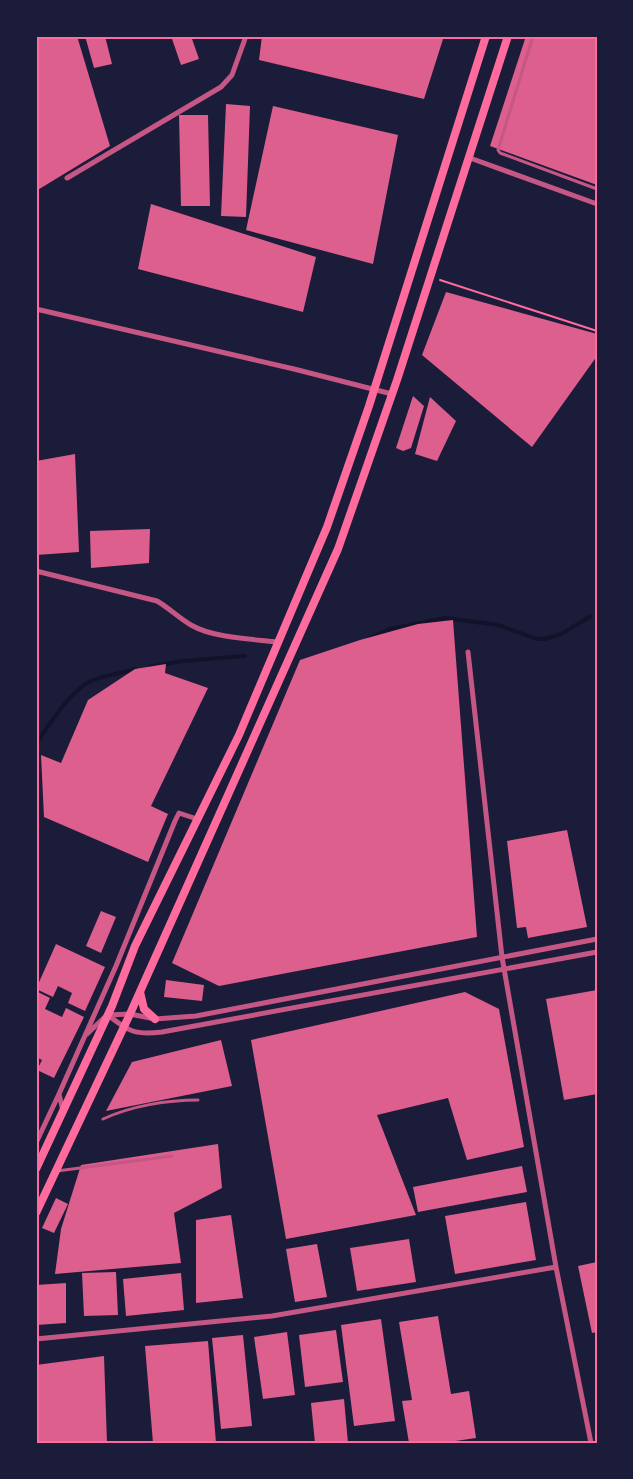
<svg xmlns="http://www.w3.org/2000/svg" width="633" height="1479" font-family="'Source Sans 3',sans-serif">
  <rect width="100%" height="100%" fill="#1b1b3a"/>
  <g fill="none" stroke-linecap="round" stroke-linejoin="round">
    <!-- stream -->
    <path stroke="#12122b" stroke-width="4" d="M368,639l22,-10 56,-11 52,7 39,14h8l16,-5 30,-18
      M150,667l32,-6 63,-5
      M36,744c13,-19 34,-53 55,-63 14,-6 31,-8 45,-12"/>
  </g>
  <!-- building -->
  <path fill="#dd5f8e" d="M36,36h41l33,110 -74,45z
    M85,36h20l7,28 -18,4z
    M171,36h20l8,23 -18,6z
    M262,36h182l-20,63 -165,-39z
    M526,36h71v149l-107,-39z
    M226,104l24,2 -4,111 -25,-1z
    M273,106l125,29 -25,129 -127,-34z
    M179,115h29l2,91h-29z
    M151,204l165,53 -13,55 -165,-43z
    M446,292l151,42v22l-65,91 -110,-92z
    M413,396l11,10 -13,42 -8,3 -7,-3z
    M430,397l26,24 -19,40 -22,-7z
    M75,454l4,98 -43,3v-94z
    M150,529l-1,34 -58,5 -1,-37z
    M453,620l24,317 -258,49 -47,-23 128,-303 60,-20 58,-16z
    M166,664l-1,9 43,15 -57,118 17,8 -20,48 -104,-45 -3,-62 20,8 27,-63 47,-31z
    M567,830l20,97 -59,11 -2,-11 -9,1 -10,-87z
    M101,911l15,6 -15,36 -15,-7z
    M56,944l49,23 -20,44 -17,-8 4,-10 -14,-7 -5,11 -17,-8z
    M166,980l38,5 -2,16 -38,-4z
    M597,990v104l-33,6 -18,-101z
    M36,991l14,7 -5,11 17,8 4,-9 18,9 -30,61 -17,-8 5,-10 -6,-3z
    M465,992l34,17 25,138 -57,13 -19,-62 -71,17 39,100 -130,24 -35,-199z
    M221,1040l11,46 -126,25 26,-49z
    M218,1144l4,44 -48,25 7,50 -126,11 6,-45 20,-64z
    M522,1166l5,26 -109,20 -5,-25z
    M56,1198l12,6 -14,29 -12,-5z
    M526,1202l10,58 -81,14 -10,-58z
    M231,1215l12,83 -47,5v-83z
    M409,1239l7,43 -59,9 -7,-43z
    M317,1244l10,53 -32,5 -9,-53z
    M597,1262v70l-5,1 -14,-67z
    M116,1272l2,43 -34,1 -2,-43z
    M181,1273l3,37 -58,6 -3,-37z
    M66,1283v40l-30,2v-40z
    M438,1316l13,78 18,-3 7,47 -34,5h-33l-7,-42 10,-1 -13,-78z
    M381,1319l14,102 -41,5 -13,-101z
    M336,1330l7,52 -38,5 -6,-52z
    M287,1332l8,63 -32,4 -9,-62z
    M243,1335l9,91 -31,3 -9,-91z
    M208,1341l8,102h-63l-8,-97z
    M104,1356l3,87h-71v-78z
    M344,1399l4,44h-33l-4,-40z"/>
  <g fill="none" stroke-linecap="round" stroke-linejoin="round">
    <!-- path -->
    <path stroke="#ff6b9d" stroke-width="2" d="M440,280l157,51"/>
    <!-- service -->
    <path stroke="#c65784" stroke-width="3" d="M533,36l-35,114 2,3 97,36
      M103,1119c28,-13 64,-19 95,-19
      M57,1171l115,-15"/>
    <!-- minor -->
    <path stroke="#c65784" stroke-width="5" d="M470,158l127,46
      M67,178l154,-91 11,-12 14,-39
      M36,309l258,60 98,25
      M36,571l121,30c12,7 22,17 34,24 22,13 61,14 87,17
      M468,652l34,305 54,310 35,176
      M108,1015c21,17 27,20 54,17l435,-80
      M108,1015l22,-1 25,5 41,-3 401,-77
      M87,1034l19,-18
      M63,1111l-4,-17 57,-128 59,-145 4,-8 18,6
      M36,1143l23,-49
      M36,1339l236,-23 284,-49"/>
    <!-- secondary -->
    <path stroke="#ff6b9d" stroke-width="8" d="M140,992l4,17 11,10
      M36,1169l76,-163 23,-60 104,-211 88,-208 42,-121 117,-370
      M36,1213l94,-199 208,-465 59,-169 111,-344"/>
  </g>
  <!-- border -->
  <rect width="633" height="1479" fill="none" stroke="#1b1b3a" stroke-width="75"/>
  <rect x="38" y="38" width="558" height="1404" fill="none" stroke="#ff6b9d" stroke-width="2"/>
</svg>
